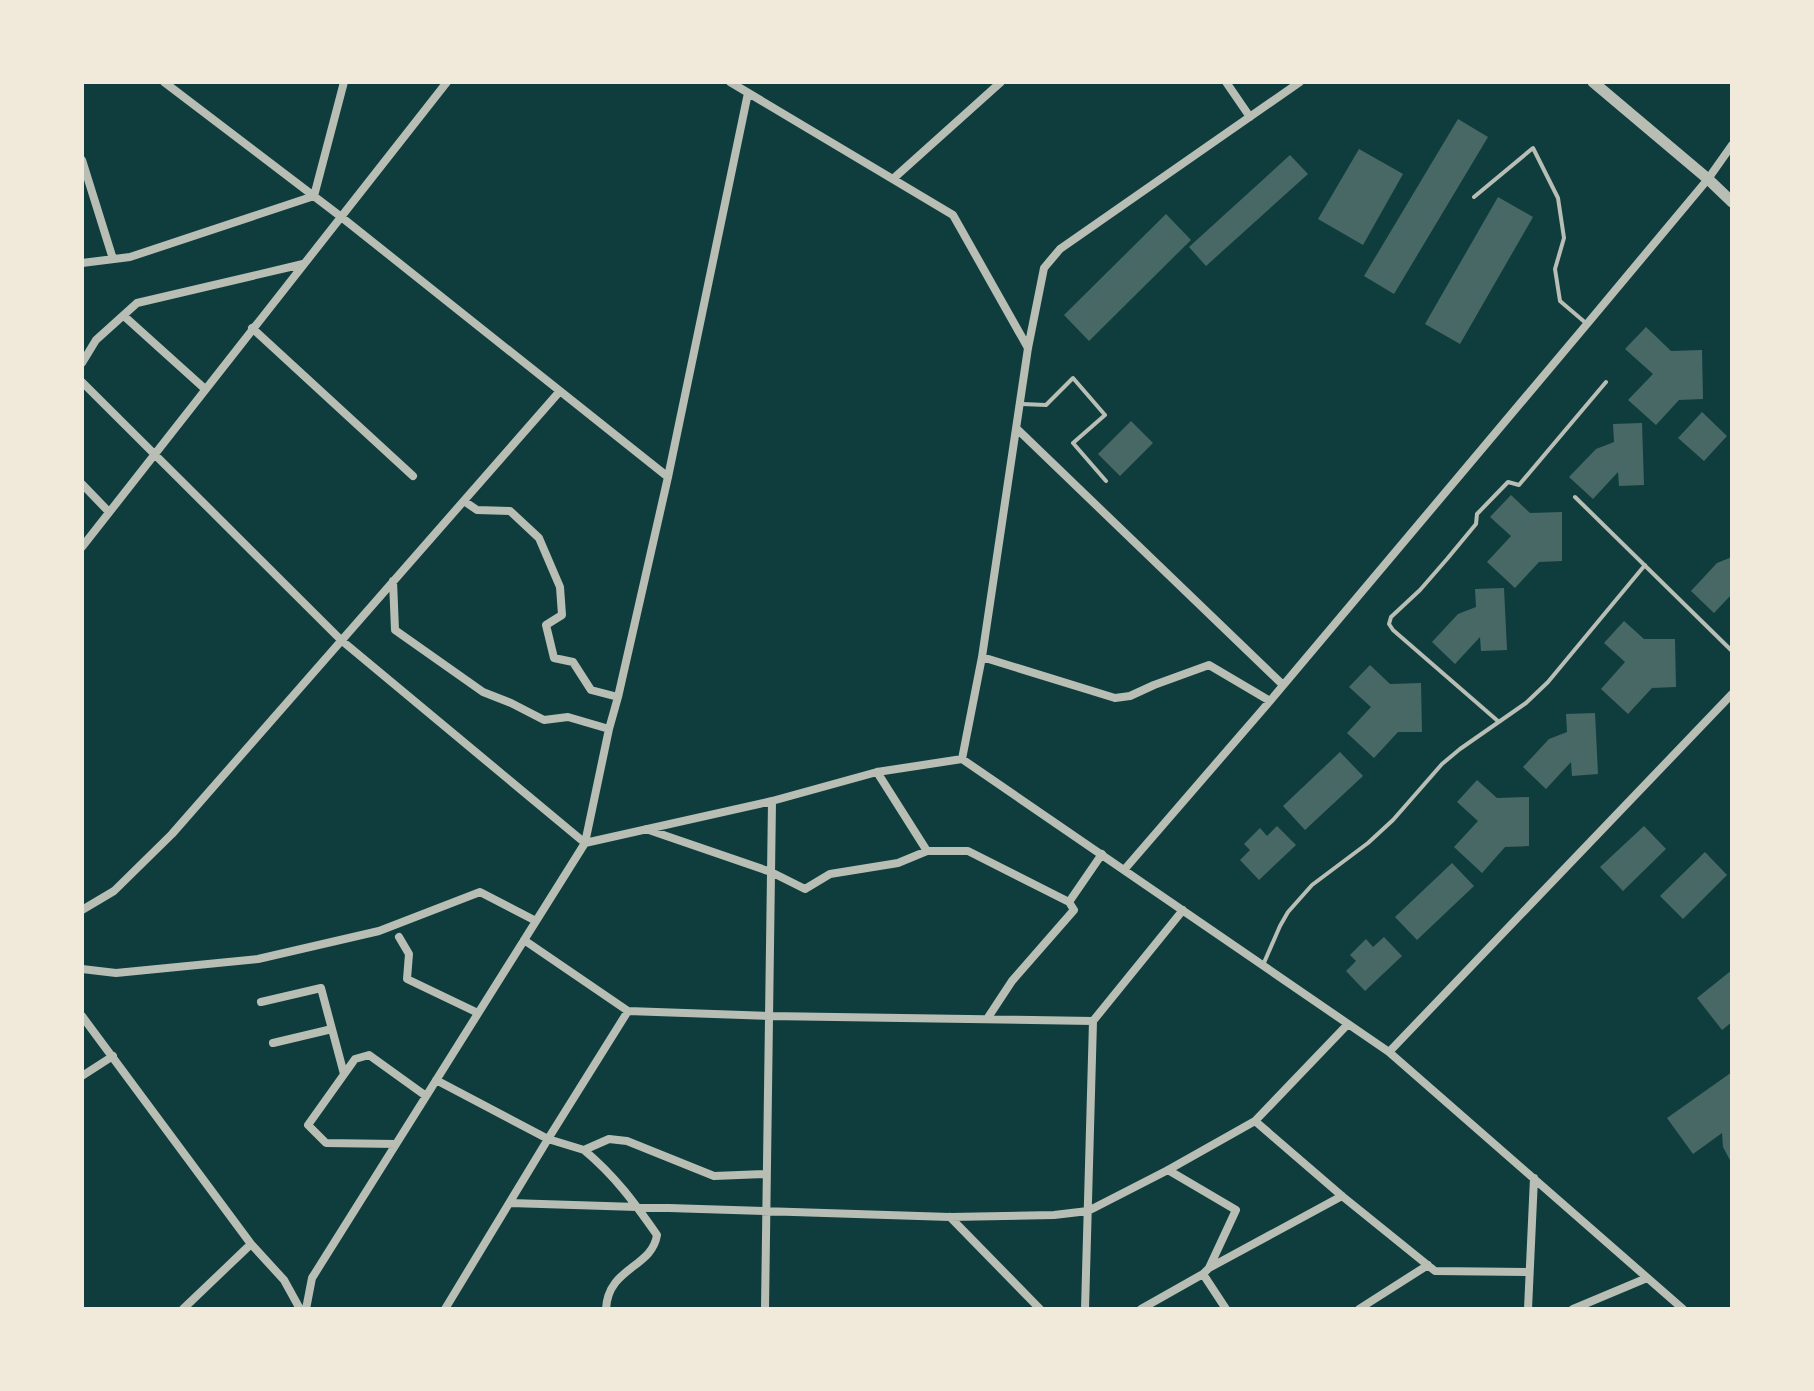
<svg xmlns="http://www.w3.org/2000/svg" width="1814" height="1391" font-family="Cabin,sans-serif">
  <rect width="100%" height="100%" fill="#0f3d3e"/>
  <!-- building -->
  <path fill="#486865" d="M1458,119l30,18 -94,157 -30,-18z
    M1359,149l44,25 -40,71 -45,-26z
    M1290,155l18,19 -102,92 -17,-19z
    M1498,197l35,20 -73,127 -35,-20z
    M1166,214l25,26 -102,101 -25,-26z
    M1646,327l25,24 31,-1 1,49 -24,1 -23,25 -28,-25 25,-26 -28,-25z
    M1702,412l25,24 -23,25 -26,-23z
    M1131,421l22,22 -33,33 -22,-22z
    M1642,423l2,62 -25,1 -1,-14 -25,27 -24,-22 27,-28 18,-7 -1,-18z
    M1511,495l19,18 32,-1v49l-23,1 -24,26 -28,-26 24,-26 -21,-19z
    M1732,557v37l-18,19 -23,-22 26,-28z
    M1504,588l3,62 -26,1 -1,-14 -25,27 -23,-22 26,-28 18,-7 -1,-18z
    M1624,621l20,18h31l1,48 -24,1 -24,26 -27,-25 24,-27 -21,-19z
    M1370,665l20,19 31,-1 1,49h-24l-24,26 -27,-25 24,-26 -22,-20z
    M1595,713l3,61 -26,2 -1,-14 -25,27 -23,-22 26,-28 18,-7 -1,-18z
    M1340,752l23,24 -58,54 -22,-24z
    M1477,780l20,18 32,-1v49l-24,1 -23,26 -28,-26 24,-26 -21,-19z
    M1277,826l19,19 -37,35 -19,-20 10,-10 -6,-6 16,-16 7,8z
    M1644,826l22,23 -43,42 -23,-24z
    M1705,852l22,23 -44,44 -23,-23z
    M1452,863l22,23 -57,54 -22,-23z
    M1384,937l18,19 -37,35 -19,-20 10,-10 -6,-6 16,-16 7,8z
    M1732,970v52l-10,8 -25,-32z
    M1732,1072v54l-2,1 2,3v34l-9,-17 -1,-14 -29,21 -26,-36z"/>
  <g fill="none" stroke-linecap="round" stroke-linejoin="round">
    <!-- service -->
    <path stroke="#b8beb3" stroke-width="4" d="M1474,197l59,-49 25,50 6,40 -9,31 5,32 27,23
      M1022,404l24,1 27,-27 32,37 -32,28 33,38
      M1575,497l157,154
      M1499,722l-106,-92 -4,-6 2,-7 29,-27 27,-31 29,-35 1,-10 31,-32 11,3 87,-103
      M1263,965l17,-39 8,-14 24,-27 56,-42 25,-23 49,-56 18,-15 66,-46 22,-21 97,-117"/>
    <!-- minor -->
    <path stroke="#b8beb3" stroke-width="8" d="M164,82l176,134 328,261
      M730,82l223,133 75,133
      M1226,82l24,35
      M1300,82l-240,167 -16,19 -16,80 -46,309 -20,102 427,293 294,257
      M82,160l31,99
      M894,178l107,-96
      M82,263l48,-6 184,-61 30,-114
      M124,316l81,73
      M252,328l161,148
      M82,363l14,-23 41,-37 166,-39
      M82,382l259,258 244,203 187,-42 105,-29 85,-13
      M1017,429l266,256
      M82,484l27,28
      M464,501l13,9 33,1 29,27 21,49 2,28 -16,10 8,33 19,4 18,28 27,7
      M82,547l365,-465
      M393,581l2,49 88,62 28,11 33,17 24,-3 41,12
      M982,657l133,41 15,-2 24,-11 55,-20 61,36
      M877,772l50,79
      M646,829l125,43 34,17 25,-15 68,-11 29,-12h41l101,51
      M1124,870l146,-169 317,-377 121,-145 24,-34
      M82,910l32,-19 58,-57 388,-443
      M399,937l10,17 -2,25 71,34
      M524,940l104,71
      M82,969l34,4 142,-14 121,-28 101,-39 56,29
      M261,1002l60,-14 23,86
      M628,1011l141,5 324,5
      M82,1016l169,228 33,36 16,29
      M987,1019l25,-38 62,-71 -5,-8 33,-48
      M273,1043l59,-14
      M1389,1052l343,-358
      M82,1076l31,-20
      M436,1080l112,59 36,11 25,-11 18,2 87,35 52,-2
      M1255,1121l87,75 93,75 94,1
      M396,1144l-70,-1 -18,-18 47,-66 14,-4 57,41
      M584,1150c31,26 50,52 73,85 -5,33 -49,32 -51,74
      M1168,1170l68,40 -27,58
      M510,1203l440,14 104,-2 34,-4 80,-41 87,-49 93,-97
      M950,1217l90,92
      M1203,1274l23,35
      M183,1309l68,-65
      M306,1309l6,-31 273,-435 24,-114 9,-32 50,-220 80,-384
      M445,1309l103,-170 80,-128
      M765,1309l7,-508
      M1085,1309l8,-288 90,-111
      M1141,1309l62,-35 6,-6 133,-72
      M1359,1309l69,-44
      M1528,1309l6,-131
      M1573,1309l74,-31"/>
    <!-- tertiary -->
    <path stroke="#b8beb3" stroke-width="11" d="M1593,82l115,97 24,23"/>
  </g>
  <!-- border -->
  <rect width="1814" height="1391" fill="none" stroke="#f1e9da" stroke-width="168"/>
</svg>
